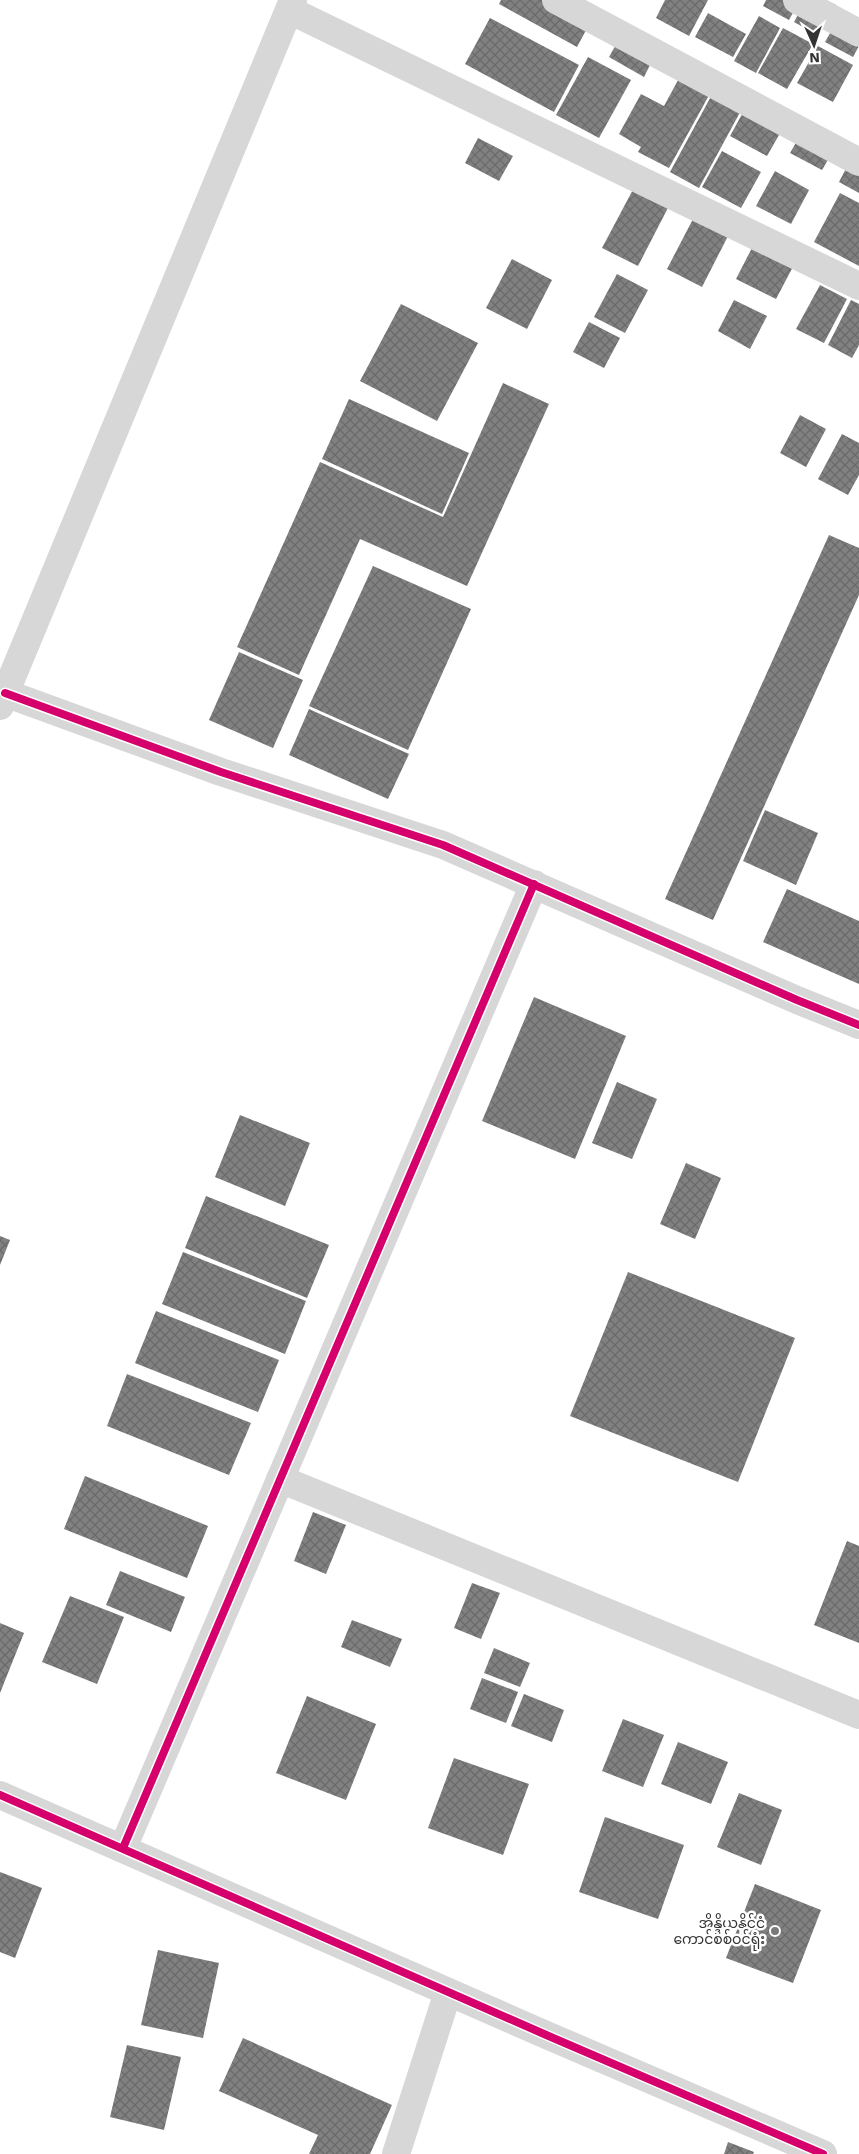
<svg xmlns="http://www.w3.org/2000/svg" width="859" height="2154" font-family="'Work Sans','Noto Sans Myanmar',sans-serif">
  <defs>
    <pattern id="building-cross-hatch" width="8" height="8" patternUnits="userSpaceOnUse" patternTransform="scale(1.25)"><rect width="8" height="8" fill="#818181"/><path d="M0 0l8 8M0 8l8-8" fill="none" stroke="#6a6a6a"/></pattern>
  </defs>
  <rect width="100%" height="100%" fill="#fff"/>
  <!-- building -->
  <path fill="url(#building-cross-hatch)" d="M501,0h57l34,19 -15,28 -78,-43z
    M665,0h43l-19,36 -33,-18z
    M766,0h34l-11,20 -26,-14z
    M806,0h20l10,5 -17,31 -25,-14z
    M708,13l38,21 -13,23 -38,-20z
    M759,16l21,12 -24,45 -22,-12z
    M490,18l89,47 -25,47 -89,-48z
    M838,19l21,27 -6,11 -28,-15z
    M783,28l30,16 -26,45 -29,-16z
    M623,32l34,19 -13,26 -35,-20z
    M818,46l35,19 -20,37 -36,-19z
    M588,57l43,23 -32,58 -43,-23z
    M683,71l30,17 -44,80 -31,-16 3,-5 -22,-13 22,-40 23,12z
    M715,89l29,16 -45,83 -29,-16z
    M746,107l37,21 -16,28 -37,-20z
    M804,129l32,17 -14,24 -32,-17z
    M478,138l35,18 -14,25 -34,-18z
    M722,151l39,21 -20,36 -39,-21z
    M853,155l6,3v35l-20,-11z
    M775,171l34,19 -18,34 -35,-18z
    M637,182l35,18 -34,66 -36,-18z
    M840,193l19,10v63l-45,-24z
    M693,219l35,17 -26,51 -35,-18z
    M756,240l40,21 -20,38 -40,-20z
    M512,259l40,21 -25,49 -41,-21z
    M617,274l31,16 -23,43 -31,-16z
    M820,285l27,14 -23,44 -28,-14z
    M734,300l33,16 -17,33 -32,-18z
    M851,300l8,4v41l-7,13 -24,-13z
    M401,304l77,39 -41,78 -77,-40z
    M589,322l31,16 -16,30 -31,-16z
    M503,383l46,21 -82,182 -107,-47 -61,136 -62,-28 83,-185 123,55z
    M349,399l120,54 -27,61 -120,-55z
    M800,415l26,14 -20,38 -26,-14z
    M842,434l17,9v32l-11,20 -30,-16z
    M829,535l30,13v47l-146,325 -48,-21z
    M373,566l98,43 -63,141 -99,-44z
    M239,652l64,28 -30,68 -64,-28z
    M309,709l100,45 -21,45 -99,-44z
    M765,810l53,23 -22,52 -53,-24z
    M787,889l72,32v63l-96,-42z
    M534,997l92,39 -51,123 -93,-38z
    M617,1082l40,17 -25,60 -40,-16z
    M240,1115l70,28 -25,63 -70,-29z
    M686,1163l35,15 -26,61 -35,-15z
    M206,1196l123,49 -22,53 -122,-50z
    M0,1236l10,4 -10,25z
    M183,1252l123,49 -21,53 -123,-50z
    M628,1272l167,66 -57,144 -168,-66z
    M156,1311l123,49 -21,52 -123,-49z
    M127,1374l124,49 -22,52 -122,-49z
    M85,1476l123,50 -21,52 -123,-49z
    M313,1512l33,13 -20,49 -32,-13z
    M847,1541l12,5v97l-45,-18z
    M120,1571l65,26 -14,35 -65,-27z
    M472,1583l28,10 -19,46 -27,-11z
    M70,1596l54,21 -27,67 -55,-22z
    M352,1620l50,19 -12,28 -49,-20z
    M0,1623l24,10 -24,60z
    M494,1648l36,15 -10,24 -36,-14z
    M482,1678l36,14 -12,31 -36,-14z
    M524,1694l40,16 -12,32 -41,-16z
    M307,1696l69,28 -30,76 -70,-27z
    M623,1719l41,16 -21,52 -41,-16z
    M678,1742l50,20 -17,42 -50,-20z
    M454,1758l75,26 -26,71 -75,-27z
    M739,1793l43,17 -21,55 -44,-18z
    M605,1817l79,28 -26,74 -79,-27z
    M0,1872l42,16 -27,70 -15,-6z
    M755,1884l66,26 -28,73 -67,-25z
    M158,1950l61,13 -16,75 -62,-13z
    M243,2038l149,67 -22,49h-61l9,-19 -99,-44z
    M127,2045l54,12 -17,73 -54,-13z
    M728,2142l26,10 -1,2h-29z"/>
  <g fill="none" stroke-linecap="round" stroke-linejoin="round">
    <!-- minor -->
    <path stroke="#d7d7d7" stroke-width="28" d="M556,0l303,162
      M797,0l62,33
      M289,10l570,276
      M5,693l216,79 222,73 354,155 62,25
      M0,706l293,-706
      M280,1479l579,236
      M0,1795l544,239 279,120
      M123,1848l411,-964
      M396,2154l52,-162"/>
    <defs>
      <path id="cycleway" d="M5,693l216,79 222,73 354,155 62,25
        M0,1795l544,239 279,120
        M123,1848l411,-964"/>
    </defs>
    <!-- cycleway casing -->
    <use href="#cycleway" stroke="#fff" stroke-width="11"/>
    <!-- cycleway -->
    <use href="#cycleway" stroke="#d6006c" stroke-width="8"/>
  </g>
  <!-- markers -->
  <circle fill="#7a7a7a" stroke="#fff" stroke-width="2" cx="775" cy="1931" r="5"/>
  <g text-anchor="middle" stroke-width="5" stroke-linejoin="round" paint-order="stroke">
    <!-- poi labels -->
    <g font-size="14" fill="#333" stroke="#fff" text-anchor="end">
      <text x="765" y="1928">အိန္ဒိယနိုင်ငံ<tspan x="765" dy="16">ကောင်စစ်ဝင်ရုံး</tspan></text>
    </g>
  </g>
  <!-- north arrow -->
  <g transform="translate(814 45) rotate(177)" stroke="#ffffff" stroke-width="4" paint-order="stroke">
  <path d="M0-4L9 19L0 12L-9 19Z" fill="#333333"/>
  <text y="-8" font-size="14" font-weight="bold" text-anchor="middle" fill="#333333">N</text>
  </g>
</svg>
